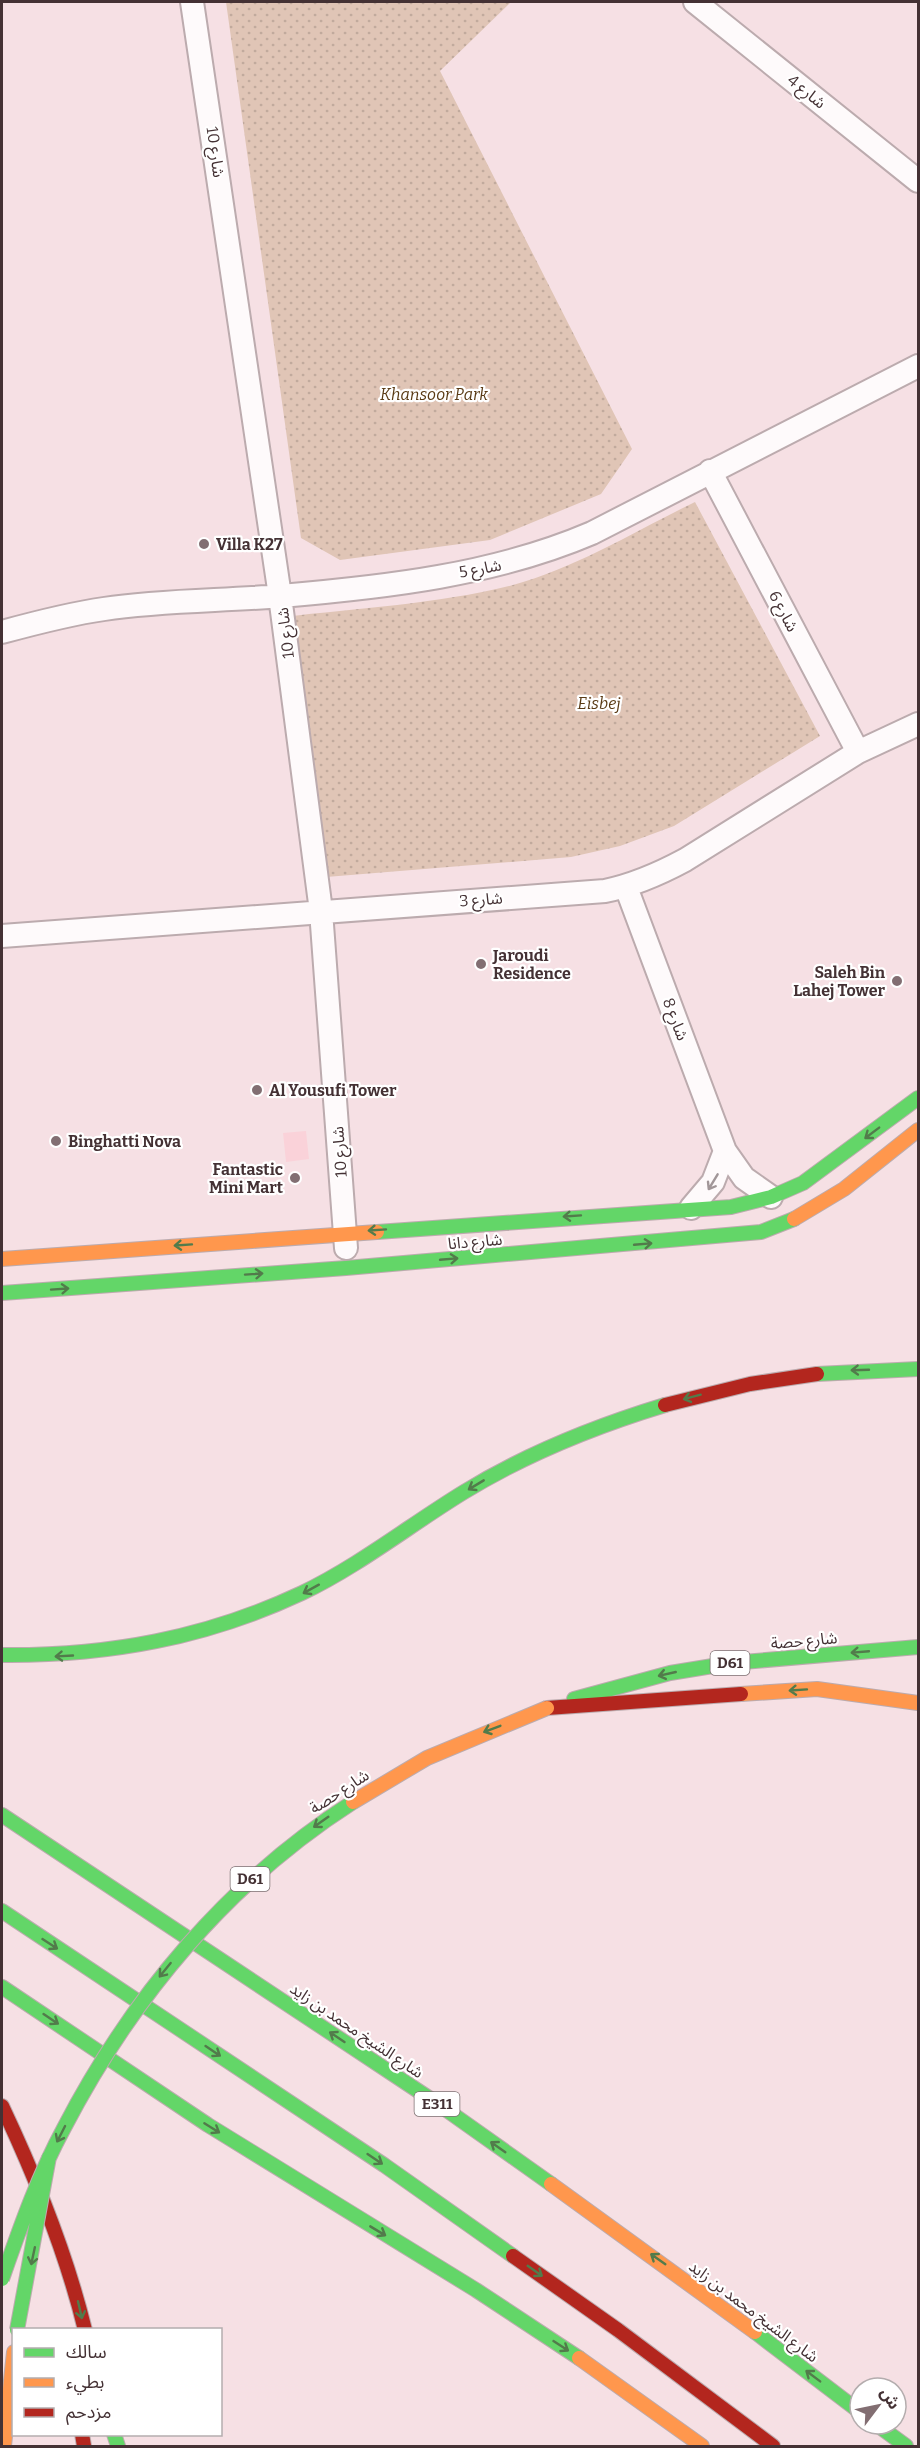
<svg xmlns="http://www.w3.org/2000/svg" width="920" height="2448" font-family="Bitter,'Noto Sans Arabic',serif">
  <defs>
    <pattern id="park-dots" width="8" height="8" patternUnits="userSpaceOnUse" patternTransform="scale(1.5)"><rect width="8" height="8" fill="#e0c5b6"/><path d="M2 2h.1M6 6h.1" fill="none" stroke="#c1aa9d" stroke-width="1.8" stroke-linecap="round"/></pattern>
  </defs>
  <rect width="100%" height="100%" fill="#f6e0e4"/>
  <!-- built -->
  <path fill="#fad2d9" d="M306,1131l3,28 -23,3 -3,-29z"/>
  <!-- park -->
  <path fill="url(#park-dots)" d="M226,2h285l-71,69 192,378 -31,45 -111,46 -150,20 -39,-22z
    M695,502l125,234 -146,90 -54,20 -49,11 -257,21 -31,-261c76,-9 156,-13 230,-32 63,-17 124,-55 182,-83z"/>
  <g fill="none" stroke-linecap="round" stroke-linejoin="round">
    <defs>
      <path id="street" d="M192,2l88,594 41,315 25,337
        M695,2l223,179
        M710,471l148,281
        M2,632c33,-9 67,-18 102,-23 58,-9 118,-8 177,-13 105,-9 213,-21 311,-63l326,-167
        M626,887l99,264 19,27 27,19
        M2,936l603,-45c29,-6 54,-17 80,-31l173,-108 60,-28
        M691,1208l22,-26 12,-31"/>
      <path id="fast" d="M377,1232l354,-25 40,-10 32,-14 115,-85
        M2,1293l344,-25 415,-36 33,-13
        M817,1374l101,-5
        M2,1655c106,1 204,-17 300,-62 58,-28 108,-68 162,-101 62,-38 132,-66 201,-87
        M574,1699l96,-26 61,-10 187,-16
        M2,1815l439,291 110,78
        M2,1911l382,254 129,91
        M2,1987l206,138 268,165 103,68
        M755,2332l105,80
        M876,2424l30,22
        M114,2434l4,12"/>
      <path id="slow" d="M794,1219l50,-30 74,-59
        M2,1259l375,-27
        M741,1694l76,-5 101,14
        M551,2184l204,148
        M579,2358l123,88
        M4,2446l10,-94"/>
      <path id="jam" d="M665,1405l85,-21 67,-10
        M547,1708l194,-14
        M2,2106c34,72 64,146 83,224
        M513,2256l105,74 155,116
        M82,2434l2,12"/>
    </defs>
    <!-- street casing -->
    <use href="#street" stroke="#bcabae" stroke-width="26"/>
    <!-- fast casing -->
    <use href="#fast" stroke="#bcabae" stroke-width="16"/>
    <!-- slow casing -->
    <use href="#slow" stroke="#bcabae" stroke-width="16"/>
    <!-- jam casing -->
    <use href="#jam" stroke="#bcabae" stroke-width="16"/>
    <!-- street -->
    <use href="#street" stroke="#fefafb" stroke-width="22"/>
    <!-- fast -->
    <use href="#fast" stroke="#63d668" stroke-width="14"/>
    <!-- slow -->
    <use href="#slow" stroke="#ff974d" stroke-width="14"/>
    <!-- jam -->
    <use href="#jam" stroke="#b3261e" stroke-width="14"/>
    <defs>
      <path id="fast-bridge" d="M2,2279c18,-51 36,-103 62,-151 68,-131 164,-246 289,-326
        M17,2330l32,-173"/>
      <path id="slow-bridge" d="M353,1802l74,-44 120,-50"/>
    </defs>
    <!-- fast-bridge casing -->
    <use href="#fast-bridge" stroke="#bcabae" stroke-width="16" stroke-linecap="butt"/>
    <!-- slow-bridge casing -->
    <use href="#slow-bridge" stroke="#bcabae" stroke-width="16" stroke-linecap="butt"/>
    <!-- fast-bridge -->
    <use href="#fast-bridge" stroke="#63d668" stroke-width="14"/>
    <!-- slow-bridge -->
    <use href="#slow-bridge" stroke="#ff974d" stroke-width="14"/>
  </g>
  <!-- one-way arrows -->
  <defs><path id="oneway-shaft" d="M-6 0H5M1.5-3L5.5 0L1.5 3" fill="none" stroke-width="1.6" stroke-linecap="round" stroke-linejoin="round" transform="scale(1.5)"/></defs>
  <g stroke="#527b4b">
    <use href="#oneway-shaft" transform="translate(872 1133) rotate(143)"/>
    <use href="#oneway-shaft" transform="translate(572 1216) rotate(176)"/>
    <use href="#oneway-shaft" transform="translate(377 1230) rotate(176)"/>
    <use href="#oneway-shaft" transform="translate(643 1244) rotate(-5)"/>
    <use href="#oneway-shaft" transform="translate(183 1245) rotate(176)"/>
    <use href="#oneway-shaft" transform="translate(449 1259) rotate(-5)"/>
    <use href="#oneway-shaft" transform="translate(254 1274) rotate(-4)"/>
    <use href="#oneway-shaft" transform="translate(60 1289) rotate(-4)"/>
    <use href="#oneway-shaft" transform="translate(860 1370) rotate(178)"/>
    <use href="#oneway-shaft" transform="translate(692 1397) rotate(165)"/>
    <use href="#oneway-shaft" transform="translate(476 1485) rotate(149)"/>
    <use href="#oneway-shaft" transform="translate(311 1589) rotate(151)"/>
    <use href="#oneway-shaft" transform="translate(860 1652) rotate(175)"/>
    <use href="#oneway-shaft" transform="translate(64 1656) rotate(177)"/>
    <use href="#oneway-shaft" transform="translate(667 1674) rotate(167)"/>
    <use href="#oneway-shaft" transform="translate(798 1690) rotate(176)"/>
    <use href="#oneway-shaft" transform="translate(492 1729) rotate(159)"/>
    <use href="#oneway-shaft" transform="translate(321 1822) rotate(145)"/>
    <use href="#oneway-shaft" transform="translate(50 1944) rotate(33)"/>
    <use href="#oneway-shaft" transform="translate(165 1970) rotate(129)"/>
    <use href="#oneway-shaft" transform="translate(51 2019) rotate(34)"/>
    <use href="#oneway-shaft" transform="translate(337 2037) rotate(-146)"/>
    <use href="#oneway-shaft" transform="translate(213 2051) rotate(34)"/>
    <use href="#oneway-shaft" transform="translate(212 2128) rotate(32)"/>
    <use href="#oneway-shaft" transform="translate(61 2134) rotate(117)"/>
    <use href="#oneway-shaft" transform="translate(498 2147) rotate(-145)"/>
    <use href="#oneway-shaft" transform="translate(375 2159) rotate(34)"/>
    <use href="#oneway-shaft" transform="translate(378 2231) rotate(31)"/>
    <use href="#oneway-shaft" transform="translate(33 2256) rotate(102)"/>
    <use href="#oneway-shaft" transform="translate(658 2259) rotate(-145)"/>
    <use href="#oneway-shaft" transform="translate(535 2271) rotate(35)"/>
    <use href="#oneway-shaft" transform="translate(80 2310) rotate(77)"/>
    <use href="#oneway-shaft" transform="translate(561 2346) rotate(33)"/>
    <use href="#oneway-shaft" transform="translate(813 2376) rotate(-143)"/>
  </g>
  <use stroke="#a19698" href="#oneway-shaft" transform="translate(713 1182) rotate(121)"/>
  <!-- markers -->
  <g fill="#826e72" stroke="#fff" stroke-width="2">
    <circle cx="204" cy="544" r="6"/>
    <circle cx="481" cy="964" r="6"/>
    <circle cx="897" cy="981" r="6"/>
    <circle cx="257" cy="1090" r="6"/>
    <circle cx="56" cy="1141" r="6"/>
    <circle cx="295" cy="1178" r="6"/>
  </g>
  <g text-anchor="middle" stroke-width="4.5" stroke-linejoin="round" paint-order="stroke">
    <!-- shield labels -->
    <g fill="#fff" stroke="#7c6f71" stroke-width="1.5">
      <rect x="710.5" y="1651" width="39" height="24" rx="4.5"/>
      <rect x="230.5" y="1867" width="39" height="24" rx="4.5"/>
      <rect x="414.5" y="2092" width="45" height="24" rx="4.5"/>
    </g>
    <g font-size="15" font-weight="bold" fill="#443134">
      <text x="730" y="1668">D61</text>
      <text x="250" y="1884">D61</text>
      <text x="437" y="2109">E311</text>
    </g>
    <!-- street labels -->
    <g font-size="16" fill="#443134" stroke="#fff">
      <text transform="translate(807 91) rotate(39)" y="6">شارع 4</text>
      <text transform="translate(216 152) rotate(82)" y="6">شارع 10</text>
      <text transform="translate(480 568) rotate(-10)" y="6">شارع 5</text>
      <text transform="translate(784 611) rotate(62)" y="6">شارع 6</text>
      <text transform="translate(285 633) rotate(-97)" y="6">شارع 10</text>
      <text transform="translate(481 899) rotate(-4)" y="6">شارع 3</text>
      <text transform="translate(676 1019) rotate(69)" y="6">شارع 8</text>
      <text transform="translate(339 1152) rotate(-94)" y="6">شارع 10</text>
      <text transform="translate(475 1241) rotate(-5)" y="6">شارع دانا</text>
      <text transform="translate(804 1640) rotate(-5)" y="6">شارع حصة</text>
      <text transform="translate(339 1791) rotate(-33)" y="6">شارع حصة</text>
      <text transform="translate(357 2030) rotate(34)" y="6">شارع الشيخ محمد بن زايد</text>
      <text transform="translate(754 2311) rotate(37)" y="6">شارع الشيخ محمد بن زايد</text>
    </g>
    <!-- park labels -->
    <g font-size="16" font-style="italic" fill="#593a14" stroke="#fff">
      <text x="434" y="400">Khansoor Park</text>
      <text x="599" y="709">Eisbej</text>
    </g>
    <!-- poi labels -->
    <g font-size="16" font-weight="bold" fill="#443134" stroke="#fff" text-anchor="start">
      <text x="216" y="550">Villa K27</text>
      <text x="493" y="961">Jaroudi<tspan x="493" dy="18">Residence</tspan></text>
      <text x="885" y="978" text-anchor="end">Saleh Bin<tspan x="885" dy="18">Lahej Tower</tspan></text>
      <text x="269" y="1096">Al Yousufi Tower</text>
      <text x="68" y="1147">Binghatti Nova</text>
      <text x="283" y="1175" text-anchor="end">Fantastic<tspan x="283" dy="18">Mini Mart</tspan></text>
    </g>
  </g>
  <!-- border -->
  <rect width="920" height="2448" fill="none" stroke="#443134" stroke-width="6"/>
  <!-- legend -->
  <rect x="12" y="2328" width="210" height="108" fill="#ffffff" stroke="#b4adae" stroke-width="1.5"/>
  <rect x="24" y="2348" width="30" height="9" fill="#63d668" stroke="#b4adae" stroke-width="1.5"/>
  <text x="66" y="2358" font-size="18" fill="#443134">سالك</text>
  <rect x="24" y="2378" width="30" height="9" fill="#ff974d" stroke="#b4adae" stroke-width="1.5"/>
  <text x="66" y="2388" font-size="18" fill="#443134">بطيء</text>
  <rect x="24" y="2408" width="30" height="9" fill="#b3261e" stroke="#b4adae" stroke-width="1.5"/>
  <text x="66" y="2418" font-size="18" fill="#443134">مزدحم</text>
  <!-- north arrow -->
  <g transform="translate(878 2406) rotate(58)"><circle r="28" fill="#ffffff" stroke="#b4adae" stroke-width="1.5"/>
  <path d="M0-4.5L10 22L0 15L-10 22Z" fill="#826e72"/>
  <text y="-9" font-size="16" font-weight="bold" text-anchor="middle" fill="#443134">ش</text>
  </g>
</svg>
